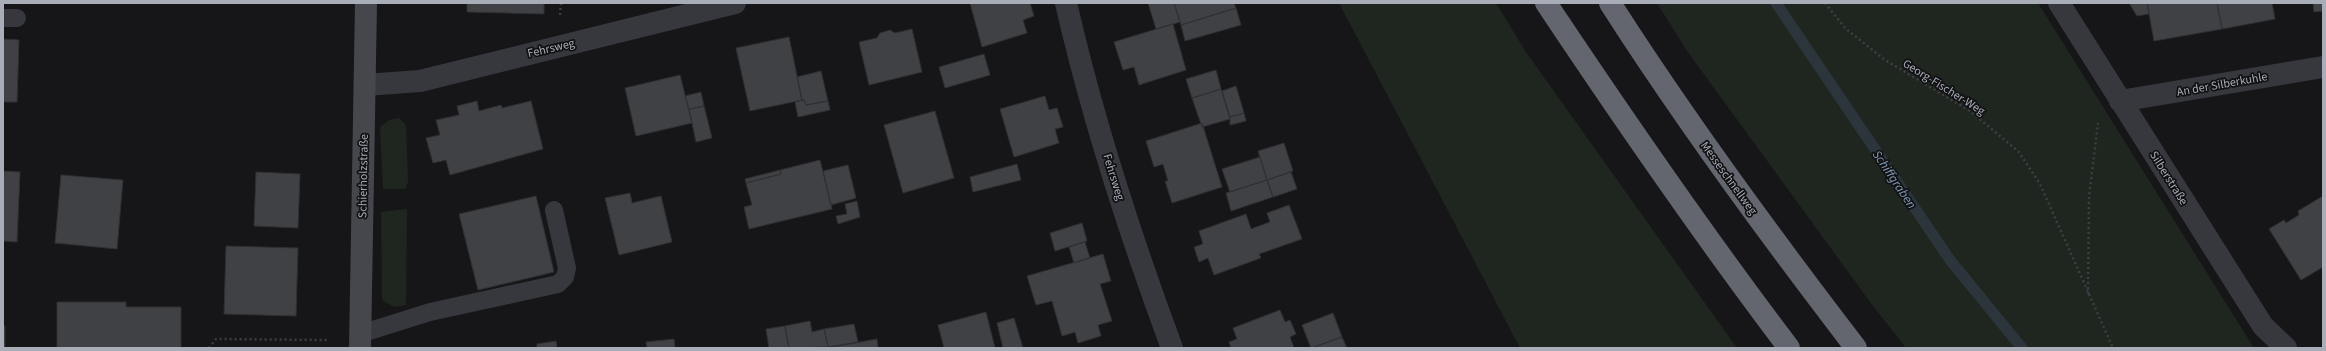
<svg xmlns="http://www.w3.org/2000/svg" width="2326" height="351" font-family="'Source Sans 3',sans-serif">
  <rect width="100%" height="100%" fill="#161618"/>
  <!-- green -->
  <path fill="#1e261f" d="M1339,3h157l30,49 211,296h-217z
    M1657,3h381l216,345h-348l-33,-42 -186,-255z
    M399,118l7,7 2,57 -3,7h-22l-3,-62 9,-7z
    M407,209l-1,96 -12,2 -12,-7 -1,-88z"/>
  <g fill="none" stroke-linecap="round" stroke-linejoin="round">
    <!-- stream -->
    <path stroke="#2c353c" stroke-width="11" d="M1776,3l174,257 72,88"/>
  </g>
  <!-- building -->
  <path fill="#404145" stroke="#303034" d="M467,3h77v11l-77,-2z
    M970,3h60l4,13 -11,4 4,13 -45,14z
    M1148,3h26l6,19 -24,7z
    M1174,3h60l2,5 -55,17z
    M2129,3h18l2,11 -12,2z
    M2147,3h70l5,26 -68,12z
    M2217,3h55l3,16 -53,10z
    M2313,3h10v8l-9,1z
    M1236,8l5,17 -56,16 -4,-16z
    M1173,24l13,46 -47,15 -5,-18 -11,3 -9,-28z
    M912,29l10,43 -53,13 -10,-43 18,-4 3,-5 10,-3 5,3z
    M789,37l13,63 -52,11 -14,-63z
    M3,39l16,1 -2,62h-14z
    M984,54l6,21 -45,13 -6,-21z
    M1216,70l5,19 -29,9 -6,-19z
    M821,71l7,30 -22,4 -2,-5h-2l-5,-23z
    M680,75l12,48 -56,13 -11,-48z
    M1236,86l8,27 -14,4 -8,-26z
    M1221,89l9,30 -28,8 -10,-29z
    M701,92l3,14 -15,3 -4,-13z
    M1045,96l4,14 8,-2 6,19 -8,2 4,14 -45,14 -14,-48z
    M804,100l2,5 22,-4 2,9 -32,7 -3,-15z
    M477,101l2,10 22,-6 1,3 29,-7 12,48 -93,26 -4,-15 -13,3 -7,-25 14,-3 -4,-15 23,-5 -2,-9z
    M704,106l8,32 -16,4 -7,-33z
    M935,111l19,67 -51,15 -19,-68z
    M1244,113l2,8 -16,4v-8z
    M1202,123l20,64 -50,16 -7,-22h3l-5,-17 -9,3 -8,-26z
    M1284,143l9,28 -26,9 -9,-29z
    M1260,157l7,23 -37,12 -8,-23z
    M820,160l12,49 -83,20 -5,-22 8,-2 -6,-22 35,-9 -1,-4z
    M1017,164l4,16 -48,12 -3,-15z
    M848,165l8,33 -25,7 -8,-34z
    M780,170l1,4 -35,9 -1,-4z
    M3,171l17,1 -3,70 -14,-1z
    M256,172l44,2 -2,54 -44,-2z
    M1291,172l6,17 -24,8 -6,-17z
    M61,175l62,5 -6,69 -62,-6z
    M1267,180l6,17 -42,14 -5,-18z
    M630,193l2,10 29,-7 11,46 -53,13 -14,-57z
    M536,196l18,76 -76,18 -19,-76z
    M2323,196v71l-22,13 -32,-51 15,-9 2,3 13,-8 -1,-4z
    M857,201l3,16 -22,7 -2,-8 11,-2 -2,-10z
    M1289,205l13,34 -43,15 2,4 -47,17 -6,-17 -9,4 -5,-15 9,-3 -4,-13 47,-17 5,15 19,-7 -3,-9z
    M1082,223l5,18 -32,10 -5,-18z
    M1085,242l5,16 -16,5 -5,-16z
    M226,246l72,2 -2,68 -72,-2z
    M1103,254l8,27 -11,3 12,37 -14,4 3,11 -23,7 -3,-11 -13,4 -10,-35 -16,4 -9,-29z
    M57,302h69v5h55v41h-124z
    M1280,310l5,12 5,-2 6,14 -6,3 4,11h-63l-2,-6 8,-3 -4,-11z
    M986,312l9,36h-51l-6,-23z
    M1333,313l9,24 -31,11 -9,-23z
    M1014,318l9,30h-20l-6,-25z
    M810,321l2,11 12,-3 4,18 -39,1 -4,-22z
    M854,324l4,18 -30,5 -4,-18z
    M3,326h2v22h-2z
    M785,326l4,22h-20l-3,-19z
    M1342,337l5,11h-35z
    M674,339l1,9h-28l-1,-6z
    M877,339l1,9h-51z
    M556,341l1,7h-20v-4z"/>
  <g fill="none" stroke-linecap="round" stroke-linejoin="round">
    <!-- path -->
    <path stroke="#3d3f44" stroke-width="2.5" stroke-dasharray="2 3" stroke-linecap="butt" d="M1825,3l20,25 40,32 85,51 49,41 21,32 73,164
      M560,15l1,-12
      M2088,294l1,-97 9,-74
      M209,348l7,-9 113,1"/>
    <!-- lane -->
    <path stroke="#37383d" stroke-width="18" d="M3,18h14
      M360,334l70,-22 128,-28 7,-7 2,-9 -13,-58"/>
    <!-- street -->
    <path stroke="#37383d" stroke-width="22" d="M1066,3c27,118 64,232 106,345
      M2059,3l204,323 23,22
      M365,85l55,-4 315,-78
      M2120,101l203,-34"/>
    <!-- secondary -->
    <path stroke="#45474d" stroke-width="22" d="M360,348l6,-345"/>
    <!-- highway -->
    <path stroke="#63666e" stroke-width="22" d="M1546,3c78,117 158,233 243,345
      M1610,3c76,119 160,233 246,345"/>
  </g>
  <g text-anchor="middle" stroke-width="3.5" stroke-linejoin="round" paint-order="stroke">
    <!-- street labels -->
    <g font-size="12" fill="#a8adb8" stroke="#111113">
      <text transform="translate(551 48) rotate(-13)" y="4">Fehrsweg</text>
      <text transform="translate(2222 84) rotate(-10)" y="4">An der Silberkuhle</text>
      <text transform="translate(1944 87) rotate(32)" y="4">Georg-Fischer-Weg</text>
      <text transform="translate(363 176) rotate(-89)" y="4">Schierholzstraße</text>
      <text transform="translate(1114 177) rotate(73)" y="4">Fehrsweg</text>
      <text transform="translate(1729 178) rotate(54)" y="4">Messeschnellweg</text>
      <text transform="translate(2169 178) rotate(58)" y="4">Silberstraße</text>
    </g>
    <!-- water labels -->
    <g font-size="13" font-style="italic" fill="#7f9bb3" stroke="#111113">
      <text transform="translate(1895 179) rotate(56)" y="5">Schiffgraben</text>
    </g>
  </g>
  <!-- border -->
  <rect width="2326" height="351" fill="none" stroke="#a8adb8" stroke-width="8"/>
</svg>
